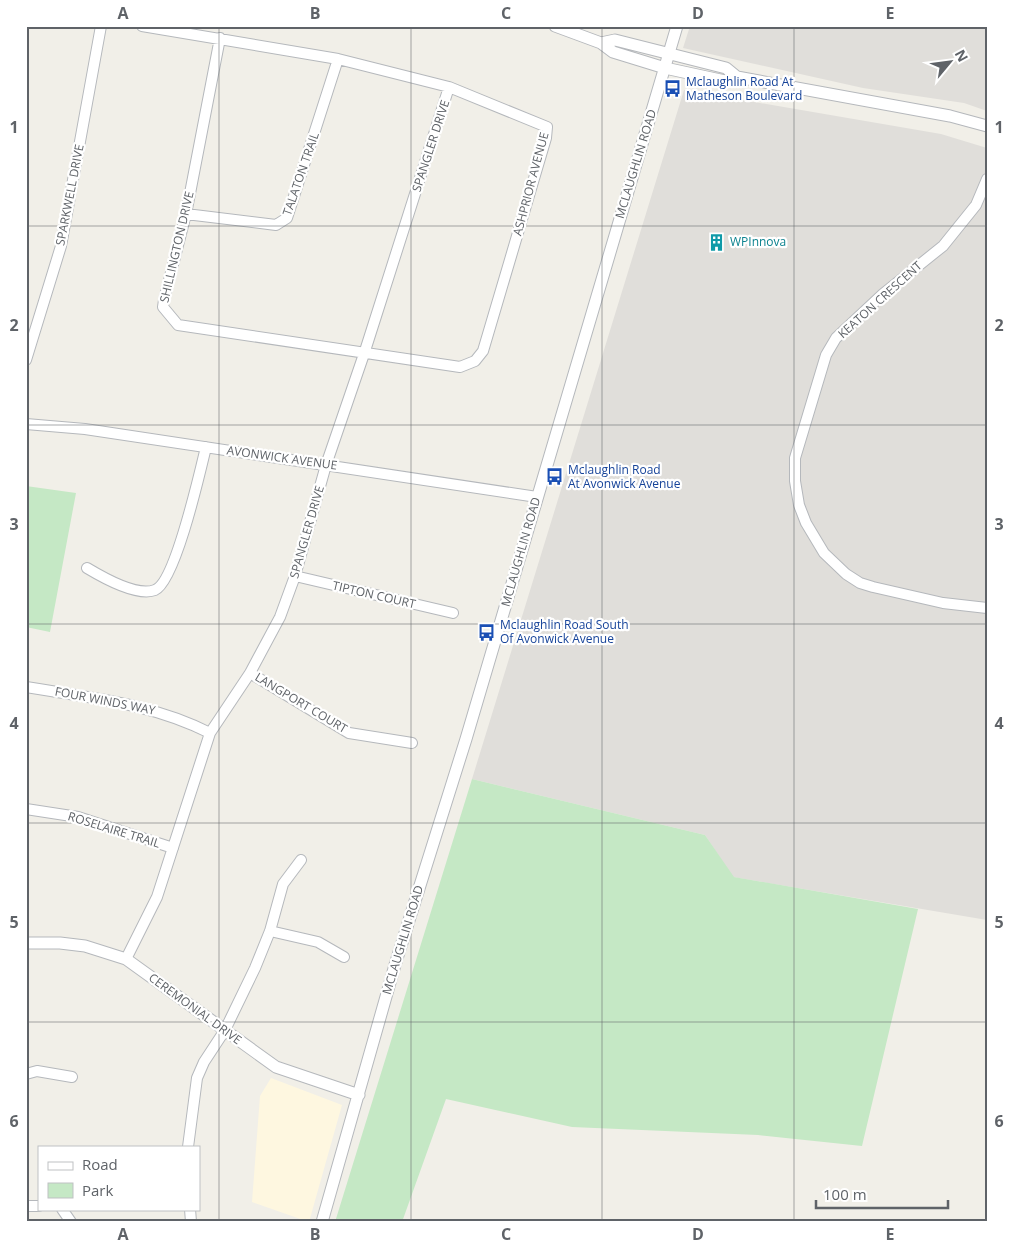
<svg xmlns="http://www.w3.org/2000/svg" width="1013" height="1248" font-family="'Open Sans',sans-serif">
  <rect width="100%" height="100%" fill="#f1efe8"/>
  <!-- commercial -->
  <path fill="#fef7e0" d="M271,1078l71,27 -33,117 -57,-20 8,-106z"/>
  <!-- industrial -->
  <path fill="#e0deda" d="M690,26h297v85l-23,-8 -101,-15 -180,-40z
    M684,90l257,44 46,14v772l-254,-43 -28,-42 -233,-56z"/>
  <!-- green -->
  <path fill="#c5e8c5" d="M26,486l50,7 -26,139 -24,-5z
    M472,779l233,56 29,42 184,32 -56,237 -104,-11 -186,-8 -126,-28 -44,123h-67z"/>
  <g fill="none" stroke-linecap="round" stroke-linejoin="round">
    <defs>
      <path id="minor" d="M142,26l196,33 111,28 98,40 -1,11 -63,213 -8,10 -15,6 -282,-42 -15,-18 1,-7 22,-86 34,-176
        M987,179l-11,26 -33,41 -60,48 -47,44 -10,17 -31,103v23l4,24 7,18 18,30 22,21 14,9 13,4 70,16 44,5
        M186,214l90,11 11,-7 51,-159
        M26,360l35,-114 40,-220
        M26,424l59,5 452,68
        M87,568c15,9 50,29 68,22 20,-8 45,-118 51,-143
        M295,576l158,37
        M250,673l99,60 63,10
        M26,687c64,11 125,16 184,46
        M26,809l52,8 95,31
        M270,931l48,11 26,15
        M126,959l31,-62 53,-164 40,-60 30,-56 15,-41 31,-111 38,-111 85,-267
        M26,1074l11,-3 35,6
        M188,1147l9,-69 7,-16 21,-32 30,-62 15,-37 13,-47 18,-24
        M26,1206h13
        M62,1209l9,13
        M190,1209l1,13"/>
      <path id="tertiary" d="M555,26l46,17 12,9 52,16 60,13 12,-4 213,39 37,10
        M601,43l14,-3 111,28 11,9
        M26,943h34l25,3 41,13 150,108 83,28
        M322,1222l73,-257 71,-226 211,-713"/>
    </defs>
    <!-- minor casing -->
    <use href="#minor" stroke="#b5b8bc" stroke-width="12"/>
    <!-- tertiary casing -->
    <use href="#tertiary" stroke="#b5b8bc" stroke-width="13"/>
    <!-- minor -->
    <use href="#minor" stroke="#fff" stroke-width="10"/>
    <!-- tertiary -->
    <use href="#tertiary" stroke="#fff" stroke-width="11"/>
  </g>
  <!-- grid -->
  <path fill="none" stroke="#5f6368" stroke-width="1" stroke-opacity="0.55" d="M219,26v1196M411,26v1196M602,26v1196M794,26v1196M26,226h961M26,425h961M26,624h961M26,823h961M26,1022h961"/>
  <!-- icons -->
  <defs>
    <symbol id="bus-bare" viewBox="-9 -9 18 18"><path d="M-5-6H5V4H4V6H2V4H-2V6H-4V4H-5ZM-3.5-4V0h7V-4ZM-3.5 1.2v1.5H-2V1.2ZM2 1.2v1.5H3.5V1.2Z" fill="#1a4fb4" stroke="#fff" stroke-width="2.5" paint-order="stroke"/></symbol>
    <symbol id="building-bare" viewBox="-9 -9 18 18"><path d="M-4-6H4V6H1V3H-1V6H-4ZM-2.5-4.3h1.7v1.8h-1.7ZM.8-4.3h1.7v1.8H.8ZM-2.5-1h1.7V.8h-1.7ZM.8-1h1.7V.8H.8Z" fill="#0f9aa8" stroke="#fff" stroke-width="2.5" paint-order="stroke"/></symbol>
  </defs>
  <g fill-rule="evenodd">
    <use href="#bus-bare" x="660" y="76" width="25" height="25"/>
    <use href="#building-bare" x="704" y="230" width="25" height="25"/>
    <use href="#bus-bare" x="542" y="464" width="25" height="25"/>
    <use href="#bus-bare" x="474" y="620" width="25" height="25"/>
  </g>
  <g text-anchor="middle" stroke-width="4.5" stroke-linejoin="round" paint-order="stroke">
    <!-- transit labels -->
    <g font-size="12" fill="#164399" stroke="#fff" text-anchor="start">
      <text x="686" y="86">Mclaughlin Road At<tspan x="686" dy="14">Matheson Boulevard</tspan></text>
      <text x="568" y="474">Mclaughlin Road<tspan x="568" dy="14">At Avonwick Avenue</tspan></text>
      <text x="500" y="629">Mclaughlin Road South<tspan x="500" dy="14">Of Avonwick Avenue</tspan></text>
    </g>
    <!-- street labels -->
    <g font-size="12" fill="#5f6368" stroke="#fff">
      <text transform="translate(431 146) rotate(-72)" y="4">SPANGLER DRIVE</text>
      <text transform="translate(636 164) rotate(-73)" y="4">MCLAUGHLIN ROAD</text>
      <text transform="translate(301 174) rotate(-71)" y="4">TALATON TRAIL</text>
      <text transform="translate(531 184) rotate(-75)" y="4">ASHPRIOR AVENUE</text>
      <text transform="translate(70 195) rotate(-79)" y="4">SPARKWELL DRIVE</text>
      <text transform="translate(177 247) rotate(-77)" y="4">SHILLINGTON DRIVE</text>
      <text transform="translate(880 300) rotate(-42)" y="4">KEATON CRESCENT</text>
      <text transform="translate(282 458) rotate(8)" y="4">AVONWICK AVENUE</text>
      <text transform="translate(307 532) rotate(-74)" y="4">SPANGLER DRIVE</text>
      <text transform="translate(521 552) rotate(-74)" y="4">MCLAUGHLIN ROAD</text>
      <text transform="translate(374 595) rotate(13)" y="4">TIPTON COURT</text>
      <text transform="translate(105 701) rotate(11)" y="4">FOUR WINDS WAY</text>
      <text transform="translate(301 703) rotate(31)" y="4">LANGPORT COURT</text>
      <text transform="translate(114 830) rotate(17)" y="4">ROSELAIRE TRAIL</text>
      <text transform="translate(403 940) rotate(-73)" y="4">MCLAUGHLIN ROAD</text>
      <text transform="translate(195 1009) rotate(36)" y="4">CEREMONIAL DRIVE</text>
    </g>
    <!-- culture labels -->
    <g font-size="12" fill="#0d838f" stroke="#fff" text-anchor="start">
      <text x="730" y="246">WPInnova</text>
    </g>
  </g>
  <!-- border -->
  <rect width="1013" height="1248" fill="none" stroke="#ffffff" stroke-width="55"/>
  <!-- legend -->
  <rect x="38" y="1146" width="162" height="65" fill="#ffffff" stroke="#bfc1c3"/>
  <rect x="48" y="1162" width="25" height="8" fill="#ffffff" stroke="#bfc1c3"/>
  <text x="82" y="1170" font-size="15" fill="#5f6368">Road</text>
  <rect x="48" y="1183" width="25" height="15" fill="#c5e8c5" stroke="#bfc1c3"/>
  <text x="82" y="1196" font-size="15" fill="#5f6368">Park</text>
  <!-- north arrow -->
  <g transform="translate(950 62) rotate(61)" stroke="#ffffff" stroke-width="4" paint-order="stroke">
  <path d="M0-4L9 19L0 12L-9 19Z" fill="#5f6368"/>
  <text y="-8" font-size="14" font-weight="bold" text-anchor="middle" fill="#5f6368">N</text>
  </g>
  <!-- scale -->
  <path d="M816 1200v8h132v-8" fill="none" stroke="#5f6368" stroke-width="2.5"/>
  <text x="823" y="1200" font-size="15" fill="#5f6368" stroke="#ffffff" stroke-width="4" paint-order="stroke">100 m</text>
  <rect x="28" y="28" width="958" height="1192" fill="none" stroke="#5f6368" stroke-width="2"/>
  <g font-size="16" text-anchor="middle" font-weight="bold" fill="#5f6368">
    <text x="123" y="19">A</text>
    <text x="315" y="19">B</text>
    <text x="506" y="19">C</text>
    <text x="698" y="19">D</text>
    <text x="890" y="19">E</text>
    <text x="14" y="133">1</text>
    <text x="999" y="133">1</text>
    <text x="14" y="331">2</text>
    <text x="999" y="331">2</text>
    <text x="14" y="530">3</text>
    <text x="999" y="530">3</text>
    <text x="14" y="729">4</text>
    <text x="999" y="729">4</text>
    <text x="14" y="928">5</text>
    <text x="999" y="928">5</text>
    <text x="14" y="1127">6</text>
    <text x="999" y="1127">6</text>
    <text x="123" y="1240">A</text>
    <text x="315" y="1240">B</text>
    <text x="506" y="1240">C</text>
    <text x="698" y="1240">D</text>
    <text x="890" y="1240">E</text>
  </g>
</svg>
